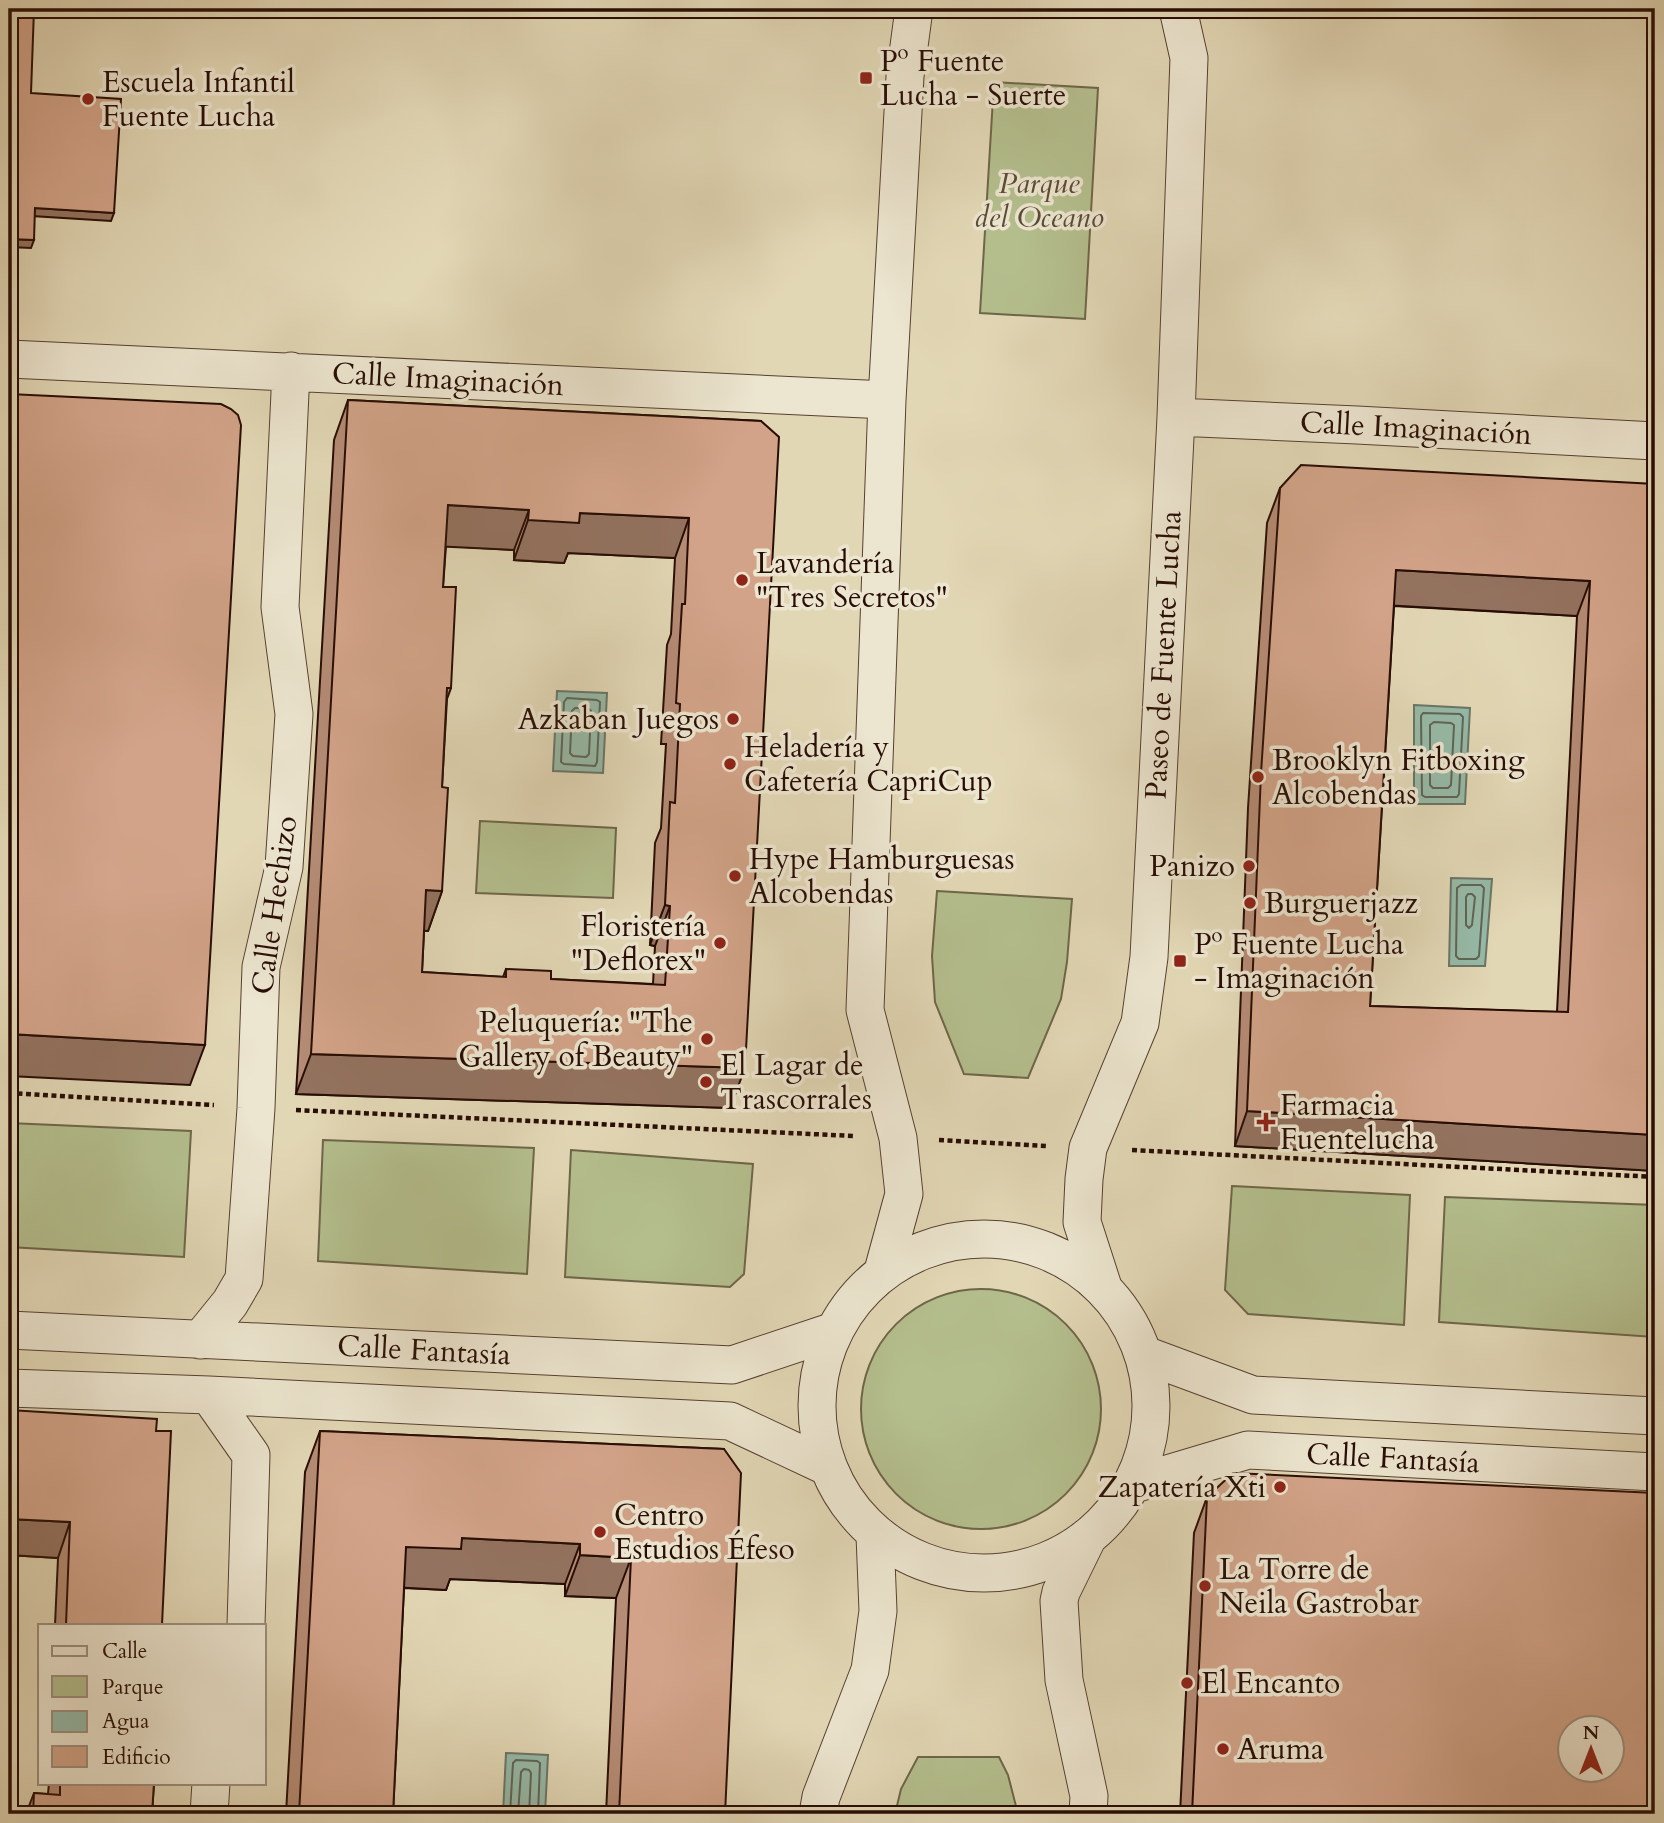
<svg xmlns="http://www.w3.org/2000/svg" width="1664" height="1823" font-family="Cardo,serif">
  <rect width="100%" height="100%" fill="#e2d7b5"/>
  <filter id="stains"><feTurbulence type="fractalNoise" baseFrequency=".00286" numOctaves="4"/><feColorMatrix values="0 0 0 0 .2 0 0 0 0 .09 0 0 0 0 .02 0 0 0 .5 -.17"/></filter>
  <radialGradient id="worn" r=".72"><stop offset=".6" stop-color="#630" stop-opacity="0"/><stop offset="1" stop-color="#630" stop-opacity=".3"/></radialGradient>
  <!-- green -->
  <path fill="#b4be8d" stroke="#6e6649" stroke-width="2" d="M994,82l104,6 -13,231 -105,-6z
    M480,821l136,7 -3,70 -137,-5z
    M937,891l135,8 -5,63 -6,37 -33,79 -64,-4 -29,-72 -3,-46z
    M9,1123l182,8 -7,126 -175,-10z
    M323,1140l211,8 -7,126 -209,-13z
    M571,1150l182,14 -9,110 -14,13 -165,-10z
    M1232,1186l178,9 -6,130 -156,-11 -23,-24z
    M1445,1197l210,8 -1,132 -215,-15z
    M861 1409a120 120 0 1 1 240 0a120 120 0 1 1-240 0Z
    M918,1757h81l9,18 10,39h-123l6,-25z"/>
  <!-- water -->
  <path fill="#96baa8" stroke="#6a7567" stroke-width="2" d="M557,691l50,2 -4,80 -50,-2z
    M1414,705l56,3 -5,96h-51z
    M1451,878l41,1 -7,87h-36z
    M506,1753l42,2 -3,59h-42z"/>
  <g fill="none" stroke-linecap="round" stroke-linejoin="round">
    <!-- shore -->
    <path stroke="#5f6456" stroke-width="2" d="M567,698l30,2 3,2 -3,60 -2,4 -31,-2 -3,-2 3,-60z
      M575,708h13l3,3 -2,43 -3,3 -13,-1 -3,-3 2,-42z
      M1423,713l37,1 3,3 -4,77 -2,3h-32l-3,-2 -1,-79z
      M1434,722l17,1 3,2 -3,60 -3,3h-15l-3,-3v-60z
      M1461,885h20l3,3 -5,68 -3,3h-17l-3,-3 1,-68z
      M1468,894h4l3,3 -3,28 -3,3 -3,-3v-28z
      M510,1814l3,-51 3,-3 21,1 3,2 -2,51
      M518,1814l3,-42 3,-3 5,1 2,3 -2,41"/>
    <defs>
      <path id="street" d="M9,359l878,41
        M1176,417l181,8 298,16
        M817 1406a167 167 0 1 1 334 0a167 167 0 1 1-334 0Z
        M883,1271l21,-77 -6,-56 -33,-128 22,-610 18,-324 9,-67
        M1103,1287l-21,-65 2,-43 4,-31 52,-125 9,-66 27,-540 13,-359 -11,-49
        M9,1330l723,35 102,-34
        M200,1340l30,-37 14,-24 12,-171 5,-141 23,-100 10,-153 -14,-107 11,-236
        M1145,1355l108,40 402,21
        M9,1388l200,7 521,26 96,45
        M209,1395l42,60 -5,170
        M1134,1484l114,-34 407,22
        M1086,1541l-25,51 -2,9 5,79 25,116 -1,18
        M209,1814l2,-31
        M818,1814l3,-17 49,-127 8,-59 -3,-76"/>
    </defs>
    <!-- street casing -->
    <use href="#street" stroke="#564031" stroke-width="39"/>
    <!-- path -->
    <path stroke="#280d05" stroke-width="4.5" stroke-dasharray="5 3.5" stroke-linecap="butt" d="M9,1093l205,12
      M296,1110l558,26
      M939,1140l107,6
      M1132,1150l523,27"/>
    <!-- street -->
    <use href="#street" stroke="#ece5cf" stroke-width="37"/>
  </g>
  <!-- wall -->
  <path fill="#b58c75" stroke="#280d05" stroke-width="2" fill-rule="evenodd" d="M348,400l413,21 -31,687 -434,-14 38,-654zM446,546l68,4v10l50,3 4,-10 107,5 -4,76 -4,11 -6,99h5l-5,84 -6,15 -5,102 5,1 -2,38 -102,-5 -45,-10 -3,8 -81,-5 2,-41h4l14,-40v-104l5,-88 4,-11 -8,-101z
    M1655,484v687l-420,-25 13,-338 19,-285 13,-35zM1394,606l183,10 -20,396 -187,-6z
    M9,1410l147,21 6,194h-107l3,-67 -49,-3z
    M320,1431l404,18 1,365h-119l10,-216 -51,-2v-12l-115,-5 -4,11 -42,-2 -11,226h-107l19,-342z
    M1207,1497l448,317h-475l14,-281z
    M49,1783h105l-2,31h-126l8,-21 14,1z"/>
  <!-- shaded-wall -->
  <path fill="#93725f" stroke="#280d05" stroke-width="2" d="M35,208l79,5 -3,8 -79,-5z
    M9,239l25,1 -3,8 -22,-1z
    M448,505l81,5 -15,40 -81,-4z
    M580,513l109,5 -14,40 -107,-5 -4,10 -50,-3 14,-40z
    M1396,570l194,11 -13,35 -194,-11z
    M426,890l16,1 -14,40 -16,-1z
    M665,905l5,1 -15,40 -5,-1z
    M9,1034l196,11 -15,40 -181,-9z
    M311,1054l434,14 -15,40 -434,-14z
    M1247,1111l408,24v36l-420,-25z
    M9,1519l61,3 -12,36 -49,-3z
    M462,1538l118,6 -15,40 -115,-5 -4,11 -55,-3 15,-40z
    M580,1555l51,3 -15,40 -51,-2z"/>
  <!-- building -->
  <path fill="#d2a388" stroke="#280d05" stroke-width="2" fill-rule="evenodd" d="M9,9h25l-3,84 90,6 -7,114 -79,-5 -1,32 -25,-1z
    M9,394l212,10 10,5 7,6 3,10 -36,620 -196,-11z
    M348,400l413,21 18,16 -34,631 -434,-14zM448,505l81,5 -1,10 51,3 1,-10 109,5 -4,86h-3l-6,99 4,1 -5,99 -5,-1 -5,103 5,1 -5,79 -114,-6v-8l-45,-2v8l-84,-5 4,-82 16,1 6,-103 -6,-1 5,-99h4l5,-101h-13z
    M1301,465l354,19v651l-408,-24 14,-338 19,-285zM1396,570l194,11 -22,431 -198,-6z
    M9,1410l148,9 -1,12h15l-9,194h-96l4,-103 -61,-3z
    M320,1431l404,18 17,24 -16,341h-106l12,-256 -51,-3v-11l-118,-6 -1,11 -55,-2 -13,267h-94z
    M1233,1473l422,20v321h-463l15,-317zM1570,1728h42v42h-42z
    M60,1783h94l-2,31h-119l1,-21 26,2z"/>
  <!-- markers -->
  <g fill="#8f2418" stroke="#ece5cf" stroke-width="2.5">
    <rect x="859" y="71" width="14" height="14" rx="3.5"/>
    <circle cx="88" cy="99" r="7"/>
    <circle cx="742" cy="580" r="7"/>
    <circle cx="733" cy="719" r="7"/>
    <circle cx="730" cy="764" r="7"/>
    <circle cx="1258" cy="777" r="7"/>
    <circle cx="1249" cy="866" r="7"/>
    <circle cx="735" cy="876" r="7"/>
    <circle cx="1250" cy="903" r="7"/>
    <circle cx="720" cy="943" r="7"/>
    <rect x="1173" y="954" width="14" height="14" rx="3.5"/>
    <circle cx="707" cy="1039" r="7"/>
    <circle cx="706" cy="1082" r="7"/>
    <path d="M1262.5 1111.5h7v7h7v7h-7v7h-7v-7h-7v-7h7z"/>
    <circle cx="1280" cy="1487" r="7"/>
    <circle cx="600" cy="1532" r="7"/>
    <circle cx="1205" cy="1586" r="7"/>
    <circle cx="1187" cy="1683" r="7"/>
    <circle cx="1223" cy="1749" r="7"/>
  </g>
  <g text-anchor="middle" stroke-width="7" stroke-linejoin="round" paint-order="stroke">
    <!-- poi labels -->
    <g font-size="30" fill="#280d05" stroke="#ece5cf" text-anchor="start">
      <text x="880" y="71">Pº Fuente<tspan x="880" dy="34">Lucha - Suerte</tspan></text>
      <text x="102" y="92">Escuela Infantil<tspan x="102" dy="34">Fuente Lucha</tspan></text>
      <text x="756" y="573">Lavandería<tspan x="756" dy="34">"Tres Secretos"</tspan></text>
      <text x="719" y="729" text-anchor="end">Azkaban Juegos</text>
      <text x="744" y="757">Heladería y<tspan x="744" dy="34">Cafetería CapriCup</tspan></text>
      <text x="1272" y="770">Brooklyn Fitboxing<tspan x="1272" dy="34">Alcobendas</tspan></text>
      <text x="749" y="869">Hype Hamburguesas<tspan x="749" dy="34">Alcobendas</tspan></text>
      <text x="1235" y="876" text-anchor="end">Panizo</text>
      <text x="1264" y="913">Burguerjazz</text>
      <text x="706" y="936" text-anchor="end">Floristería<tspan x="706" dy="34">"Deflorex"</tspan></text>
      <text x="1194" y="954">Pº Fuente Lucha<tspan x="1194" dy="34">- Imaginación</tspan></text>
      <text x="693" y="1032" text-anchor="end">Peluquería: "The<tspan x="693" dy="34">Gallery of Beauty"</tspan></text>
      <text x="720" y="1075">El Lagar de<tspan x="720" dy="34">Trascorrales</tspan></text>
      <text x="1280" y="1115">Farmacia<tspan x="1280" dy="34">Fuentelucha</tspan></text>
      <text x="1266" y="1497" text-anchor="end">Zapatería Xti</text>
      <text x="614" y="1525">Centro<tspan x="614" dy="34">Estudios Éfeso</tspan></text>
      <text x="1219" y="1579">La Torre de<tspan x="1219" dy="34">Neila Gastrobar</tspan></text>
      <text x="1201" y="1693">El Encanto</text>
      <text x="1237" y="1759">Aruma</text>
    </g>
    <!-- park labels -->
    <g font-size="30" font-style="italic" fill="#594b35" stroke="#ece5cf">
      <text x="1039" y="193">Parque<tspan x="1039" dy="34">del Oceano</tspan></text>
    </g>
    <!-- street labels -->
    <g font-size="30" fill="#280d05" stroke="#ece5cf">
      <text transform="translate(448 379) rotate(3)" y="10">Calle Imaginación</text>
      <text transform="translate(1416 428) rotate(3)" y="10">Calle Imaginación</text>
      <text transform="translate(1163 655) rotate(-87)" y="10">Paseo de Fuente Lucha</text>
      <text transform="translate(274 905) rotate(-82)" y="10">Calle Hechizo</text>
      <text transform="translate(424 1350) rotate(3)" y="10">Calle Fantasía</text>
      <text transform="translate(1393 1458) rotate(3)" y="10">Calle Fantasía</text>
    </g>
  </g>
  <!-- margin -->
  <rect width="1664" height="1823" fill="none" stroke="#e2d7b5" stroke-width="35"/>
  <rect x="10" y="10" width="1643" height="1802" fill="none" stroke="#280d05" stroke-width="3.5"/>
  <rect x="18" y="18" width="1629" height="1788" fill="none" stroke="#280d05" stroke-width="2"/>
  <!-- legend -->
  <rect x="38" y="1624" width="228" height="161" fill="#ece5cf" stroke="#9e8f7e" stroke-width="2"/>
  <rect x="52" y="1646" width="35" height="10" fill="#ece5cf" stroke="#9e8f7e" stroke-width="2"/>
  <text x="102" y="1658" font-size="21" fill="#280d05">Calle</text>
  <rect x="52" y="1676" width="35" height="21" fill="#b4be8d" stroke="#9e8f7e" stroke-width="2"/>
  <text x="102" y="1694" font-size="21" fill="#280d05">Parque</text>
  <rect x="52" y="1711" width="35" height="21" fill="#96baa8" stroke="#9e8f7e" stroke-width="2"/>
  <text x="102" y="1728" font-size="21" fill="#280d05">Agua</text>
  <rect x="52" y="1746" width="35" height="21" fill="#d2a388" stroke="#9e8f7e" stroke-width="2"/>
  <text x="102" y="1764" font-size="21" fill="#280d05">Edificio</text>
  <!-- north arrow -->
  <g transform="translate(1591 1749)"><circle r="33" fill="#ece5cf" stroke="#9e8f7e" stroke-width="2"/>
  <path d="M0-5L12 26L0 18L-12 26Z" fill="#8f2418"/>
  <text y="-10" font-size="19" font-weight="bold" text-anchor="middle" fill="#280d05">N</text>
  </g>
  <rect width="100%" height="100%" filter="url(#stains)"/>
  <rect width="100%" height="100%" fill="url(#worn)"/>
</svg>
